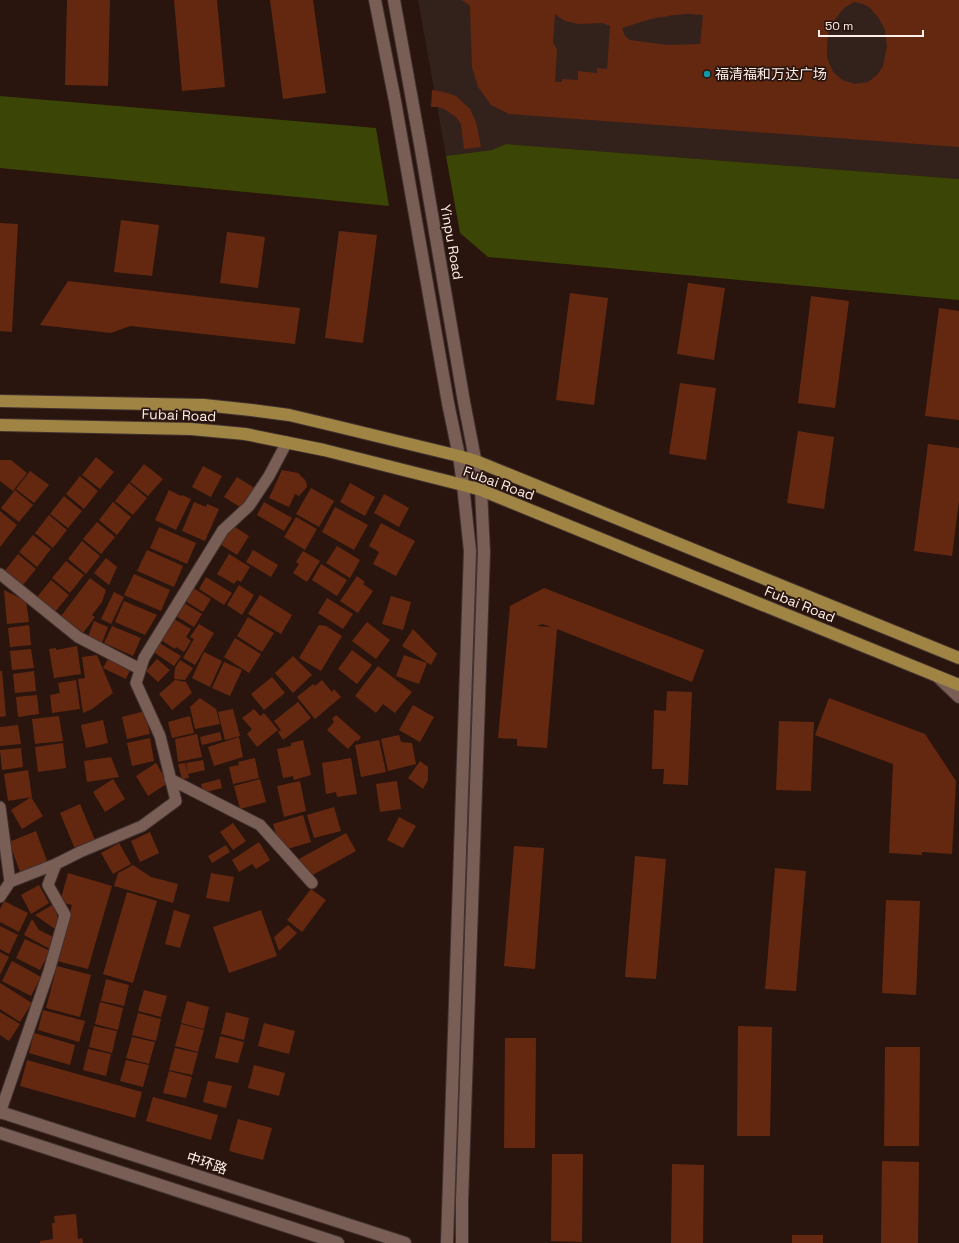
<svg xmlns="http://www.w3.org/2000/svg" width="959" height="1243" font-family="'Space Grotesk','Noto Sans SC',sans-serif">
  <rect width="100%" height="100%" fill="#29150e"/>
  <!-- commercial -->
  <path fill="#33211c" d="M418,0h541v179l-453,-35 -14,6 -46,6z"/>
  <!-- green -->
  <path fill="#3b4505" d="M0,96l376,32 13,78 -389,-38z
    M506,144l453,35v121l-471,-43 -28,-24 -14,-77 46,-6z"/>
  <!-- building -->
  <path fill="#642810" fill-rule="evenodd" d="M67,0h43l-2,86 -43,-1z
    M174,0h43l8,87 -43,4z
    M270,0h43l13,93 -43,6z
    M462,0h497v147l-450,-33 -18,-9 -13,-18 -6,-20 -2,-61zM854,2l9,2 7,4 8,9 7,13 2,16 -4,20 -6,9 -9,7 -13,2 -13,-4 -9,-8 -6,-14v-14l2,-14 4,-8 11,-14zM555,14l10,7 14,3 23,-1 8,3 -3,43 -10,-1v5l-19,-2v9l-16,-1v3h-7l2,-33 -4,-6zM688,14l15,1 -3,29 -32,1 -38,-5 -5,-4 -3,-8 29,-9 23,-4z
    M432,90l12,2 12,4 14,13 6,13 5,25 -17,2 -3,-25 -5,-7 -12,-8 -6,-2h-7z
    M121,220l38,5 -7,51 -38,-4z
    M0,223l18,1 -6,108 -12,-1z
    M339,231l38,4 -14,108 -38,-5z
    M227,232l38,5 -7,51 -38,-5z
    M68,281l232,27 -5,36 -165,-18 -19,7 -71,-8z
    M688,283l37,5 -11,72 -37,-6z
    M570,293l38,5 -14,107 -38,-5z
    M811,296l38,5 -14,107 -37,-5z
    M939,308l20,3v109l-34,-4z
    M680,383l36,5 -10,72 -37,-6z
    M798,431l36,6 -10,72 -37,-6z
    M928,444l31,4v53l-7,55 -38,-5z
    M96,457l18,15 -14,17 -18,-14z
    M0,460h11l16,13 -14,18 -13,-10z
    M144,464l19,15 -15,17 -18,-14z
    M203,466l19,10 -11,21 -19,-10z
    M282,470l16,3 8,8 1,6 -8,9 -4,-2 -6,13 -20,-9z
    M30,471l19,14 -15,18 -18,-14z
    M80,476l18,15 -14,18 -18,-15z
    M237,477l19,12 -13,20 -19,-12z
    M129,483l18,15 -14,17 -18,-14z
    M350,483l25,14 -10,19 -25,-14z
    M311,488l23,13 -15,26 -23,-13z
    M15,490l18,15 -14,17 -18,-14z
    M169,490l12,6 1,-1 9,4 -15,31 -21,-10z
    M384,494l25,14 -10,19 -25,-14z
    M64,496l18,15 -14,17 -18,-14z
    M113,502l18,15 -14,18 -18,-15z
    M194,502l12,5 1,-3 12,5 -14,32 -23,-10z
    M264,502l28,16 -8,13 -27,-16z
    M335,507l33,18 -14,25 -32,-18z
    M0,511l17,14 -17,22z
    M49,515l18,15 -14,18 -18,-15z
    M296,517l21,12 -12,21 -21,-13z
    M97,522l18,15 -14,17 -18,-15z
    M381,523l34,18 -19,35 -23,-12 6,-12 -10,-6z
    M232,525l17,11 -12,19 -17,-11z
    M159,527l37,16 -9,21 -37,-16z
    M33,535l18,14 -14,18 -18,-15z
    M82,541l18,15 -14,18 -18,-15z
    M337,546l23,14 -10,18 -24,-15z
    M147,550l36,16 -9,21 -37,-16z
    M253,550l25,15 -7,12 -25,-15z
    M303,551l17,10 -13,21 -14,-9 6,-9 -3,-2z
    M18,554l18,15 -14,17 -18,-14z
    M229,554l21,13 -9,15 -4,-2 -3,4 -17,-10z
    M106,558l11,9 -8,18 -15,-12z
    M66,561l18,14 -14,18 -18,-15z
    M321,564l26,16 -10,16 -25,-16z
    M134,574l36,16 -9,21 -37,-16z
    M357,576l8,6 -2,2 10,7 -15,22 -18,-12z
    M206,577l26,16 -8,12 -25,-16z
    M90,578l16,12 -4,12 -10,13 3,2 -12,16 -22,-17z
    M51,580l18,15 -14,17 -18,-15z
    M239,585l15,10 -12,20 -15,-10z
    M190,586l21,13 -8,13 -21,-13z
    M544,588l160,62 -12,32 -135,-53 -10,119 -30,-2v-7l-19,-1 12,-132zM542,624l9,3 -14,-1z
    M4,590l22,11 3,21 -22,2z
    M114,592l10,5 -13,27 -10,-5z
    M260,595l32,20 -11,19 -33,-20z
    M391,596l20,6 -8,28 -21,-6z
    M327,598l26,16 -10,15 -25,-16z
    M124,601l33,14 -12,20 -30,-13z
    M181,601l21,13 -8,13 -21,-13z
    M248,617l26,16 -12,19 -25,-16z
    M172,618l19,11 -5,8 5,4 -7,11 -8,-5 -1,2 -16,-10z
    M94,621l14,6 -6,16 -14,-6z
    M367,622l23,18 -14,19 -24,-18z
    M199,624l15,9 -19,32 -12,-7 11,-19 -4,-2z
    M29,625l2,20 -21,2 -2,-19z
    M319,625l7,1 16,10 -21,35 -22,-13z
    M112,626l29,12 -8,18 -29,-13z
    M413,629l24,25 -6,11 -29,-19z
    M235,638l26,16 -12,19 -25,-16z
    M158,642l23,14 -7,10 -22,-15z
    M77,646l4,28 -27,4 -5,-29 7,-1v2z
    M31,649l3,19 -22,2 -2,-19z
    M352,650l20,15 -15,19 -19,-15z
    M204,652l18,9 -12,26 -18,-9z
    M97,655l16,38 -21,16 -9,4 -5,-34 7,-1 -3,-21z
    M404,655l23,8 -8,21 -23,-8z
    M293,656l19,19 -19,18 -18,-20z
    M108,659l22,11 -4,9 -23,-11z
    M157,659l13,11 -12,12 -12,-11z
    M180,660l13,8 -8,12 -11,-1 1,-11z
    M224,662l18,8 -12,26 -18,-8z
    M378,666l34,26 -17,21 -12,-9 -7,9 -21,-17z
    M0,671h2l4,45 -6,1z
    M34,671l2,20 -21,2 -2,-19z
    M272,677l13,16 -21,17 -13,-16z
    M76,680l4,29 -28,4 -2,-18 10,-2 -2,-10z
    M175,680l11,2 6,11 -20,17 -13,-16z
    M322,680l10,12 2,-3 7,8 -26,22 -18,-22 16,-13 2,2z
    M667,691l25,1 -4,93 -25,-1 1,-15h-12l2,-59 12,1z
    M37,695l2,19 -21,3 -2,-20z
    M200,698l16,11 4,15 -25,5 -5,-22z
    M829,698l96,36 31,47 -4,73 -30,-2v3l-33,-2 4,-89 -78,-29z
    M298,702l13,16 -28,22 -5,-8 3,-2 -7,-9z
    M413,705l21,12 -14,25 -21,-12z
    M233,709l7,27 -15,4 -7,-28z
    M254,709l6,7 4,-3 14,17 -21,17 -10,-13 5,-5 -10,-11z
    M145,711l5,23 -23,5 -5,-22z
    M336,715l25,22 -3,4 -2,-1 -8,9 -21,-19 7,-8 -2,-3z
    M59,716l4,25 -28,3 -3,-25z
    M190,716l4,17 -22,5 -4,-16z
    M103,720l5,23 -22,5 -5,-23z
    M779,721l35,1 -3,69 -35,-1z
    M18,725l3,19 -21,2v-19z
    M220,732l2,8 -20,5 -2,-8z
    M197,734l5,23 -24,5 -3,-23z
    M399,735l2,7 11,1 4,21 -28,7 -7,-32z
    M239,737l4,20 -29,9 -6,-19z
    M150,738l4,23 -22,5 -5,-23z
    M303,740l8,35 -17,5 -1,-4 -10,2 -6,-29 14,-3v-3z
    M379,740l7,32 -25,5 -6,-32z
    M63,743l3,25 -28,4 -3,-25z
    M21,748l2,19 -21,3 -2,-20z
    M111,757l8,20 -32,5 -3,-21z
    M255,758l4,20 -26,6 -4,-17 10,-2 -1,-3z
    M351,758l6,36 -20,3 -1,-5 -10,2 -4,-31z
    M203,760l2,10 -17,4 -2,-11z
    M420,761l8,6v13l-5,9 -15,-11z
    M156,763l12,20 -20,13 -12,-20z
    M185,763l4,15 -7,1 -4,-15z
    M28,770l4,27 -24,4 -4,-27z
    M113,779l12,20 -20,13 -12,-20z
    M220,779l2,9 -19,5 -2,-9z
    M260,779l6,23 -26,7 -6,-23z
    M300,781l6,30 -22,6 -7,-31z
    M397,781l4,28 -21,3 -4,-28z
    M31,797l12,19 -21,13 -11,-19z
    M80,804l15,36 -20,9 -15,-36z
    M334,807l7,24 -27,7 -7,-23z
    M303,815l8,27 -27,8 -3,-11 -3,1 -5,-16z
    M399,817l17,9 -13,22 -16,-8z
    M233,823l13,18 -13,9 -13,-18z
    M36,831l11,30 -27,11 -11,-30z
    M150,832l9,21 -19,9 -9,-21z
    M346,833l10,18 -47,26 -10,-18z
    M259,842l11,18 -14,9 -4,-5 -13,8 -7,-12z
    M119,843l12,21 -18,10 -12,-21z
    M226,845l4,7 -18,11 -4,-7z
    M514,846l30,2 -9,121 -31,-3z
    M635,856l31,3 -10,120 -31,-2z
    M133,865l18,12 27,7 -5,19 -59,-17 4,-13z
    M775,868l31,3 -10,120 -31,-2z
    M68,873l44,13 -24,83 -31,-8 15,-56 -12,-3z
    M211,873l23,4 -5,25 -23,-4z
    M39,885l10,18 -18,11 -10,-19z
    M311,889l15,11 -24,32 -15,-12z
    M127,892l30,9 -24,82 -30,-9z
    M886,900l34,1 -4,94 -34,-2z
    M4,901l24,12 -9,19 -19,-10v-13z
    M54,904l5,18 -4,7 -20,-14z
    M174,910l16,5 -10,33 -15,-4z
    M261,910l16,46 -48,17 -16,-46z
    M32,919l7,11 16,8 -5,11 -26,-14z
    M288,925l9,8 -18,18 -5,-14z
    M0,926l18,9 -9,19 -9,-5z
    M25,939l25,12 -10,19 -24,-12z
    M0,952l9,5 -9,18z
    M12,961l29,16 -10,19 -29,-15z
    M57,966l34,9 -11,42 -34,-9z
    M106,979l23,6 -5,21 -23,-5z
    M0,983l32,20 -12,19 -20,-13z
    M144,990l23,6 -6,21 -23,-6z
    M187,1001l22,6 -5,22 -23,-6z
    M100,1002l23,6 -5,22 -23,-6z
    M43,1010l42,11 -6,21 -41,-12z
    M0,1012l20,12 -11,17 -9,-6z
    M226,1012l23,6 -5,22 -23,-6z
    M138,1013l23,6 -5,22 -24,-6z
    M264,1023l31,8 -6,23 -31,-8z
    M181,1024l23,6 -6,22 -23,-6z
    M94,1026l23,5 -5,22 -23,-6z
    M738,1026l34,1 -2,109h-33z
    M34,1033l41,12 -5,20 -41,-12z
    M220,1036l24,6 -6,21 -23,-5z
    M132,1037l23,5 -6,22 -23,-6z
    M505,1038h31l-1,110h-31z
    M885,1047h35l-1,99h-35z
    M175,1048l23,5 -6,22 -23,-5z
    M88,1049l23,5 -5,22 -23,-6z
    M27,1060l115,32 -7,26 -115,-32z
    M126,1060l23,5 -6,22 -23,-6z
    M254,1065l31,8 -6,23 -31,-8z
    M169,1071l23,6 -6,21 -23,-5z
    M208,1081l24,5 -6,22 -23,-6z
    M153,1097l65,18 -7,25 -65,-19z
    M238,1119l34,9 -9,32 -34,-9z
    M552,1154h31l-1,88 -31,-1z
    M882,1161l37,1 -1,81h-37z
    M672,1164l32,1 -1,78h-32z
    M76,1214l2,25 4,-1 1,5h-43v-2l13,-2 -1,-16h3l-1,-7z
    M792,1235h31v8h-31z"/>
  <g fill="none" stroke-linecap="round" stroke-linejoin="round">
    <defs>
      <path id="minor" d="M0,574l78,63 62,32
        M170,779l90,46 52,58
        M0,807l10,75
        M0,897l10,-15 46,-18 24,-12 62,-26 34,-25 -16,-65 -24,-53 8,-25 79,-128 26,-24 20,-30 18,-34
        M0,1113l49,-142 16,-56 -17,-30 8,-21"/>
      <path id="tertiary" d="M375,0l20,101 53,302 11,53 4,29 7,66 -23,692
        M394,0l26,144 44,258 17,88 3,62 -22,649v42
        M938,677l21,20
        M0,1112l405,131
        M0,1133l338,110"/>
      <path id="primary" d="M0,401l204,4 47,5 38,5 38,9 132,32 17,5 483,197
        M0,425l191,4 54,5 79,16 139,35 18,5 478,195"/>
    </defs>
    <!-- minor casing -->
    <use href="#minor" stroke="#41312f" stroke-width="13"/>
    <!-- tertiary casing -->
    <use href="#tertiary" stroke="#41312f" stroke-width="14"/>
    <!-- primary casing -->
    <use href="#primary" stroke="#41312f" stroke-width="14"/>
    <!-- minor -->
    <use href="#minor" stroke="#785e55" stroke-width="11"/>
    <!-- tertiary -->
    <use href="#tertiary" stroke="#785e55" stroke-width="12"/>
    <!-- primary -->
    <use href="#primary" stroke="#9f8444" stroke-width="12"/>
  </g>
  <!-- markers -->
  <circle fill="#0f9aa8" stroke="#29150e" stroke-width="1.5" cx="707" cy="74" r="4"/>
  <g text-anchor="middle" stroke-width="3.5" stroke-linejoin="round" paint-order="stroke">
    <!-- poi labels -->
    <g font-size="14" fill="#ffefea" stroke="#29150e" text-anchor="start">
      <text x="715" y="79">福清福和万达广场</text>
    </g>
    <!-- street labels -->
    <g font-size="14" fill="#ffefea" stroke="#29150e">
      <text transform="translate(452 242) rotate(80)" y="5">Yinpu Road</text>
      <text transform="translate(179 415) rotate(2)" y="5">Fubai Road</text>
      <text transform="translate(499 483) rotate(20)" y="5">Fubai Road</text>
      <text transform="translate(800 604) rotate(22)" y="5">Fubai Road</text>
      <text transform="translate(207 1163) rotate(18)" y="5">中环路</text>
    </g>
  </g>
  <!-- scale -->
  <path d="M819 30v6h104v-6" fill="none" stroke="#ffefea" stroke-width="2"/>
  <text x="825" y="30" font-size="12" fill="#ffefea" stroke="#29150e" stroke-width="3" paint-order="stroke">50 m</text>
</svg>
